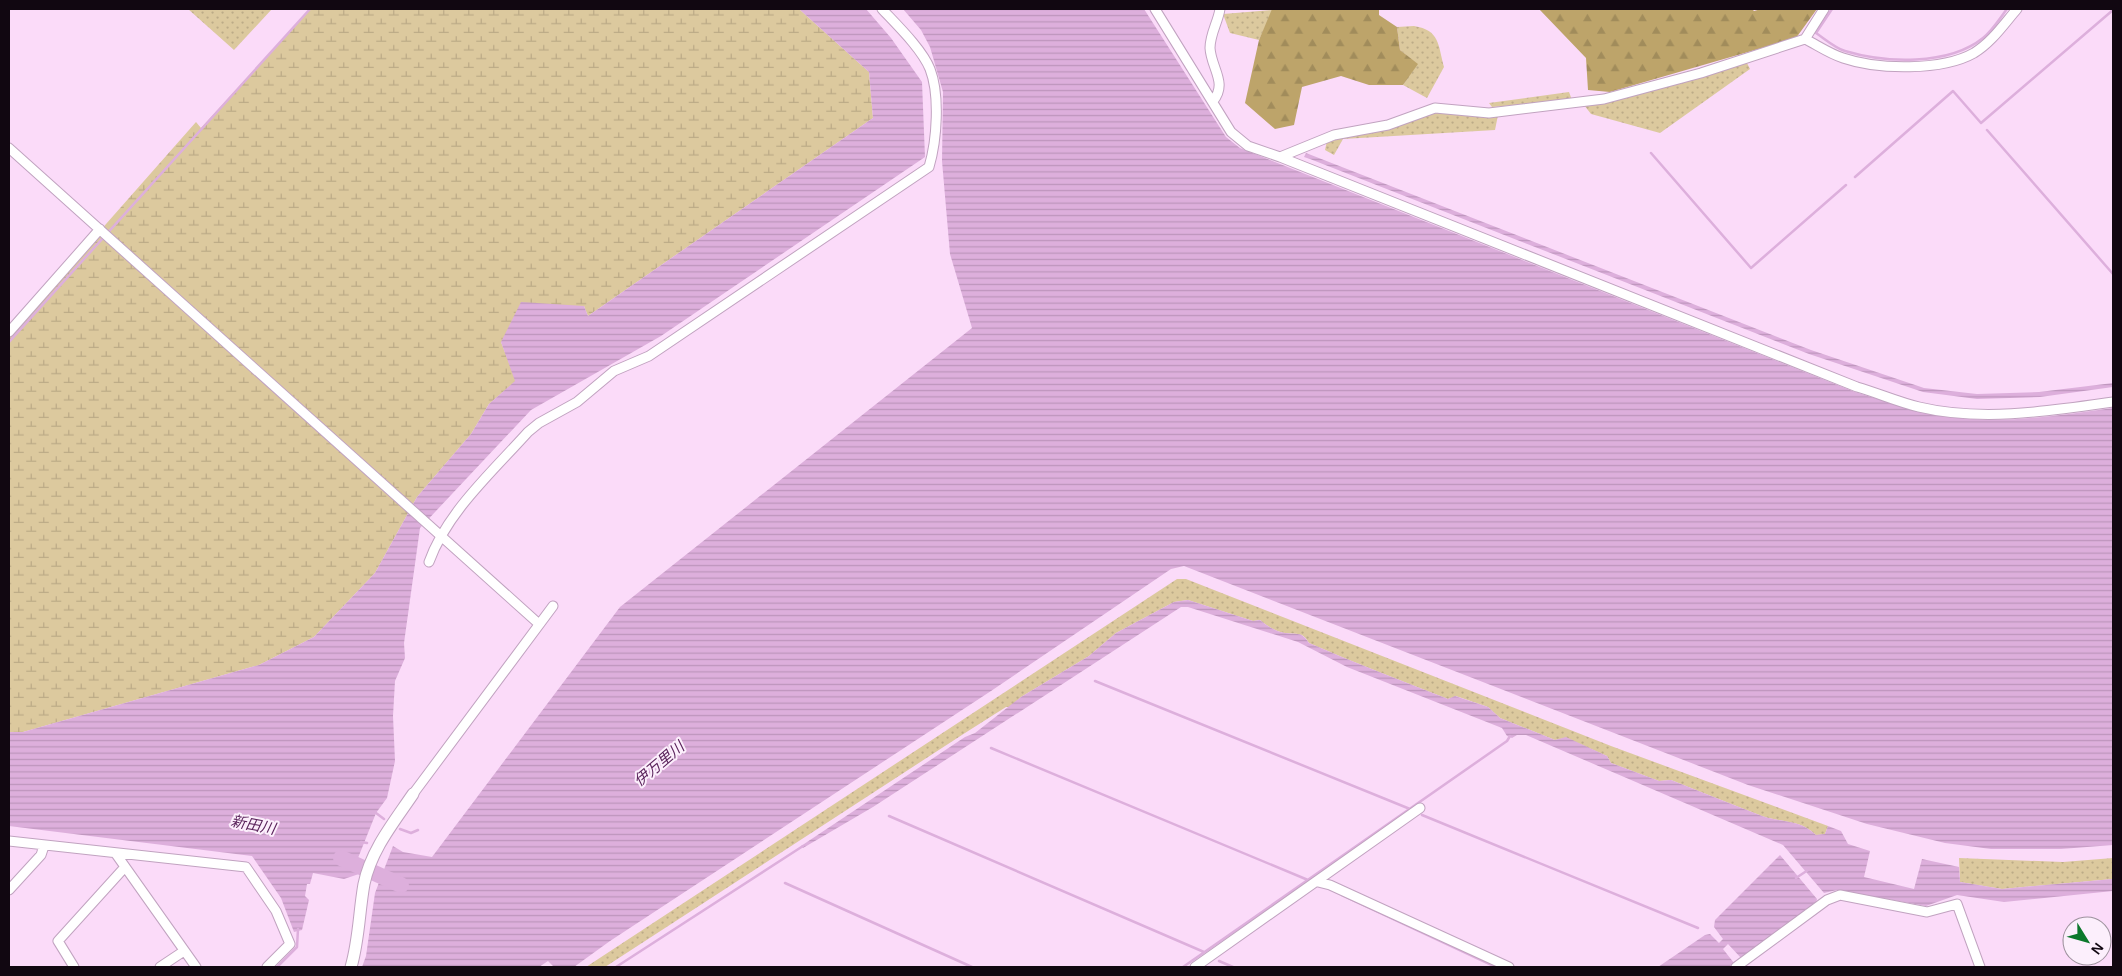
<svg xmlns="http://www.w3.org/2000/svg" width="2122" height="976" font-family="Arial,'Noto Sans JP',sans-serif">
  <defs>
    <pattern id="grass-dots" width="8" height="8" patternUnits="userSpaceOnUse" patternTransform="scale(1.25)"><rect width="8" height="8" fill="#dcc99e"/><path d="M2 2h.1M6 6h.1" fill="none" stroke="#bcab87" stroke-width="1.8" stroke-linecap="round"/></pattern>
    <pattern id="forest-firs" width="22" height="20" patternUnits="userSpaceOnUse" patternTransform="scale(1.25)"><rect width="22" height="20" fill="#bda46a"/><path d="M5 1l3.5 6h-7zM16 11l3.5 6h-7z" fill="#a18c5b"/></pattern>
    <pattern id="wetland-marsh" width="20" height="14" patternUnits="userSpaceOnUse" patternTransform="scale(1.25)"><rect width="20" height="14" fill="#dcc99e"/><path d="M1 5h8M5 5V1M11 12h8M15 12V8" fill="none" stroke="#bcab87"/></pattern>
    <pattern id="water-rules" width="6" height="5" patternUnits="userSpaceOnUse" patternTransform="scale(1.25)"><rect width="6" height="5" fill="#ddafdc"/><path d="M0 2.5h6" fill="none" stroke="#bd95bc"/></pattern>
  </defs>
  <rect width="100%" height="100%" fill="#fbdbf9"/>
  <!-- grass -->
  <path fill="url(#grass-dots)" d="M188,9h84l-38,41z
    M1273,10l-14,30 -29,-7 -7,-19z
    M1414,26c26,4 24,19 30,41l-17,31 -24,-13 14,-21 -17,-14 -3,-23z
    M1747,63l3,6 -90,64 -69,-19 -7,-9 120,-29z
    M1569,92l3,8 -80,7 -3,-4z
    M1439,112l59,3 -3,15 -152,9 -9,16 -9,-5 2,-9 12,-5 48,-7z
    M1177,579h9l425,167 217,80 -3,8 -9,1c-16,-16 -35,-12 -54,-19 -31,-12 -61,-24 -91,-36l-12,1 -48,-18 -4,-7 -41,-18 -11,2 -55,-22 -12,-11 -32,-11 -8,3c-46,-18 -93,-36 -139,-56 -7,-12 -11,-8 -24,-10 -9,-1 -18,-7 -25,-13l-7,1 -65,-21 -14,2 -58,31 -27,23 -68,41 -10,10h-5l-41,26 -360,234h-19z
    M1959,858l104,4 50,-4v21l-111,10 -42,-7z"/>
  <!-- forest -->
  <path fill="url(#forest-firs)" d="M1272,9h107v6l18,12 3,23 18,14 -15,21h-34l-28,-9 -39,11 -8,38 -19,4 -30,-26 14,-63z
    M1539,9h213l2,2 7,-2h56l-21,29 -186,54 -22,-2 -2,-32z"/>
  <!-- wetland -->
  <path fill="url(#wetland-marsh)" d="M310,9h489l70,63 4,46 -285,198 -4,-10 -83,36 15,39 -27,23 -18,30 -54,63 -42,76 -61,64 -55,28 -236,67h-14v-398l187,-212 5,6z"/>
  <!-- water -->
  <path fill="url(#water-rules)" d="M799,9h67l25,29 31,44 3,75 -264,179 -130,74 -111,118 -16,115 1,15 -10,23 -2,35 2,45 -8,37 -11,15 -18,45 4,2 -3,14 -15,5 -31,-6 -3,11h-3l-2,12 4,4 -7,30 -8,2 -13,-34 -29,-42 -243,-30v-94h14l236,-67 55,-28 61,-64 42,-76 54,-63 18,-30 26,-23 -14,-39 20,-40 63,4 4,10 285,-198 -4,-46z
    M903,9h241l82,128 14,11 615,244c39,12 77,24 118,27 47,3 94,-5 140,-11v437l-52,4h-70l-46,-6 -78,-19 -119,-39 -564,-219 -13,3 -180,122 -381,250 -36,26h-20l-6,-6 -9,6h-177l4,-11 9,-63 18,-47 10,6 29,5 188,-250 352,-279 -22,-74 -8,-93 1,-69 -13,-45 -9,-17z
    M1306,153l505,197 113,38 53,6 62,-2 74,-9v4l-73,10 -63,2 -54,-7 -114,-38 -499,-195 -6,-2z
    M1188,600l65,21 7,-1c7,6 16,12 25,13 13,2 16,-2 24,10 46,20 93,38 139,56l7,-3 33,11 12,11 55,22 11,-3 41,19 4,7 48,18 12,-1c30,12 60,24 91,36 19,7 38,3 54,19l9,-1 3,-8 13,5 7,13 22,7 -6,26 50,12 8,-30 37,8 1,15 42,7 111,-10v12l-109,11 -47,-7 -31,11 -89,-16 -13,3 -41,-48 -257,-110h-9l-5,3 -5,-2 -5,-8 -155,-61 -49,-25 -110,-35h-7l-308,200 -70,41 -2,-2 164,-109 10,-4 46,-36 68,-41 27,-23 58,-31z
    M1780,855l37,44 -1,4 -75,55 -13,-14 -5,5 11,14 -5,4h-71l47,-32 5,-1 9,9 4,-4 -9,-12 1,-7z"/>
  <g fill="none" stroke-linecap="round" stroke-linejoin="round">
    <!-- stream -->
    <path stroke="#ddafdc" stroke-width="2.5" d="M1832,9l-16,24c9,6 19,15 29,18 40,12 103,15 138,-13 9,-7 17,-20 24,-29
      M1987,130l126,144
      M1651,153l100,115 95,-83
      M1855,177l98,-86 28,32 132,-113
      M9,342l301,-333
      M1095,681l315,128
      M991,748l317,132
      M373,813h3l8,6
      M1422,815l276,113
      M889,816l315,136
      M400,829l11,4 7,-3
      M361,842l6,1
      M1796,878l12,-8
      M785,883l187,84
      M1342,895l154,72
      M1219,961l14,6
      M277,967l20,-20 1,-18
      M616,967l187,-121
      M1183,967l324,-226 3,-5"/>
    <!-- river -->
    <path stroke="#ddafdc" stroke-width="16" d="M341,858l60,27"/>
    <defs>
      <path id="minor" d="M1155,9l76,123 17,14 32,11 54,-22 54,-10 47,-17 54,5 115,-14 97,-26 104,-34 19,-30
        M1805,39c12,6 25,15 38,19 35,12 99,13 131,-5 18,-11 30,-29 43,-44
        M1213,101c15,-18 -2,-33 -3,-53 0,-14 8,-26 10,-39
        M9,148l530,476
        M1280,157l577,230c21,6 41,15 62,20 63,15 131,4 194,-5
        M9,332l91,-103
        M429,562c18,-50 64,-91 99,-130l11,-9 38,-21 37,-31 35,-15 280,-189c8,-27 11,-72 1,-98 -8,-20 -33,-44 -48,-60
        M413,794l140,-188
        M9,841l237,26 30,44 14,33 -23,23
        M116,854l80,113
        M1318,882l12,3 179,82
        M9,890l32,-35 3,-9
        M74,967l-16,-26 67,-74
        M160,967l24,-16
        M1195,967l225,-159
        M1736,967l91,-67 13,-5 87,17 30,-8 23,63"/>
      <path id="tertiary" d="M351,967c8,-27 8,-55 13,-83 7,-34 30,-62 49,-90"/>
    </defs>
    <!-- minor casing -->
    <use href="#minor" stroke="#c1a3c0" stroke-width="11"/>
    <!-- tertiary casing -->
    <use href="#tertiary" stroke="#c1a3c0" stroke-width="13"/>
    <!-- minor -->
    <use href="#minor" stroke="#fff" stroke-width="9"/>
    <!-- tertiary -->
    <use href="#tertiary" stroke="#fff" stroke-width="11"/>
  </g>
  <g text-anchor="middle" stroke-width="4" stroke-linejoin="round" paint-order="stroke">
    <!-- water labels -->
    <g font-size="15" font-style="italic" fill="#5a235b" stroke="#fceffc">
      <text transform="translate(659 764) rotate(-40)" y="5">伊万里川</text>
      <text transform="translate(253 825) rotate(11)" y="5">新田川</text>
    </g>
  </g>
  <!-- border -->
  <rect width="2122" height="976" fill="none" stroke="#110711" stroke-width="20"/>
  <!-- north arrow -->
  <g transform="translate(2087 941) rotate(127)"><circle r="24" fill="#fceffc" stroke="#9e929e"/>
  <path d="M0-4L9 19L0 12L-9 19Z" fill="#0c782c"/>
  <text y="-8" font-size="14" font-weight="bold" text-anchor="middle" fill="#110711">N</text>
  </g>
</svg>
